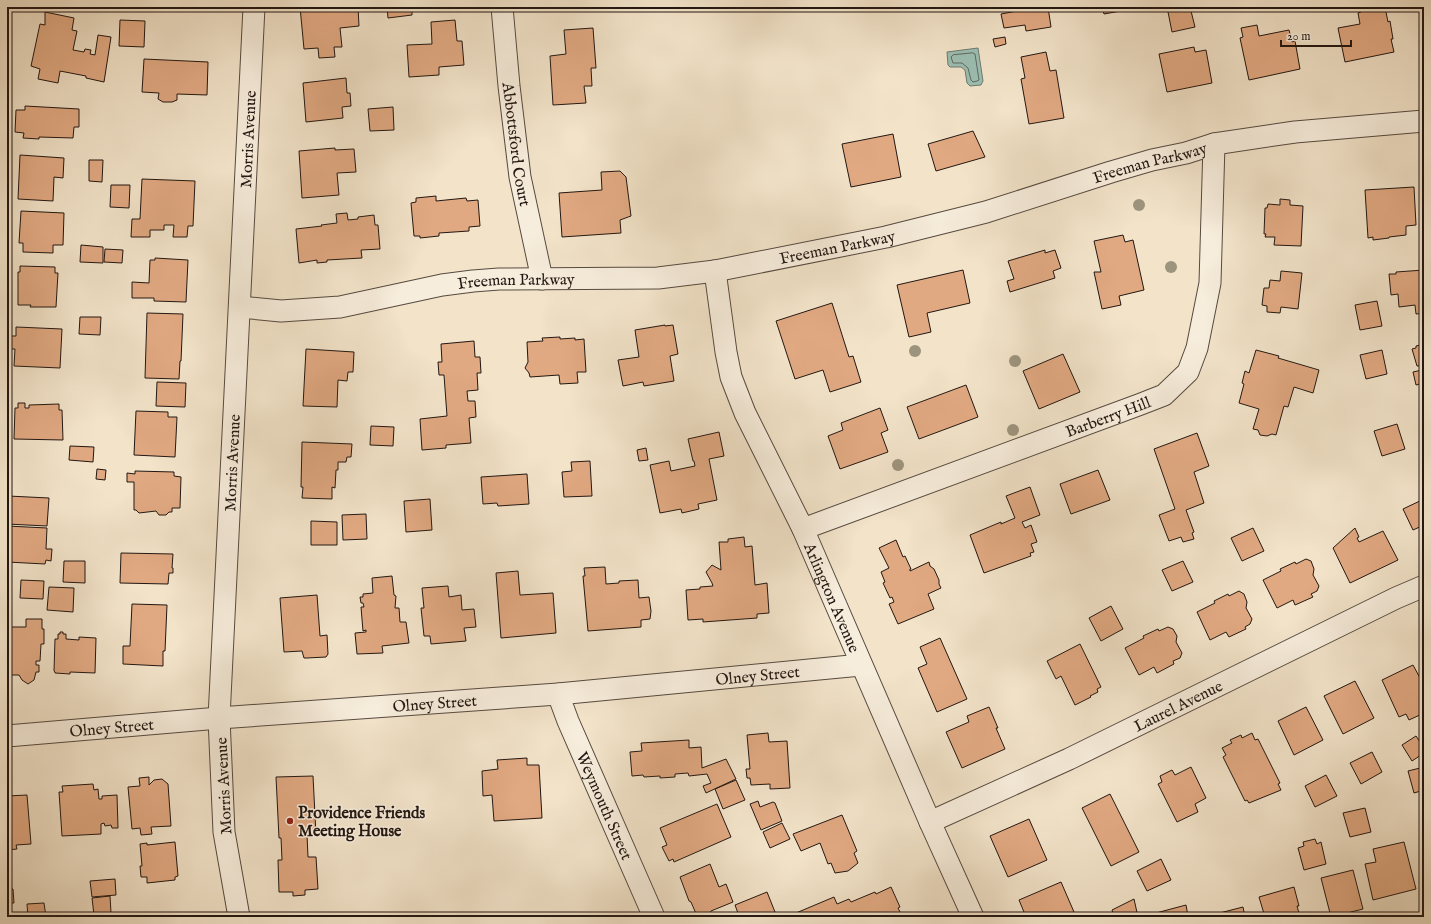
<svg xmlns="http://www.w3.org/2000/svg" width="1431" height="924" font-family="'IM FELL English',serif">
  <rect width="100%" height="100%" fill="#f2e3c9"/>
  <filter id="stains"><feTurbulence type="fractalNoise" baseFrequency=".005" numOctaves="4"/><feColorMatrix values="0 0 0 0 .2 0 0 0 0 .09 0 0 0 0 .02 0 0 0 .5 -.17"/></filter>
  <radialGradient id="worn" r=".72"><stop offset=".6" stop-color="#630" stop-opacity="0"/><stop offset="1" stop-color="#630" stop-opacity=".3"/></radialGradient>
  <!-- water -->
  <path fill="#9cbeb1" stroke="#6b7b71" d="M978,48l5,33 -2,4 -11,1 -3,-3 -2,-13 -4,-3h-11l-2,-2 -1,-13z"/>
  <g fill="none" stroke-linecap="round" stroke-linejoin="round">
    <!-- shore -->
    <path stroke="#5f6a62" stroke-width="1" d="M973,53l2,1 4,26 -2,1 -4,1 -2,-2 -3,-12 -6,-5h-9l-2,-6 2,-2z"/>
  </g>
  <!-- building -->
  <path fill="#e1a982" stroke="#221712" d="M300,7h58l1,19 -19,2 2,19h-8l1,10 -16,1 -1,-10 -14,1z
    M387,7h25v8l-24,3z
    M1022,7h26l3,20 -25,4 -1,-6 -21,3 -3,-14 21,-4z
    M1102,7h23l1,3 -22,4z
    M1167,7h23l5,20 -23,5z
    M1360,7h25l3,15 2,-1 3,18h-2l3,13 -49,10 -7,-34 22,-4 -2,-11 3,-1z
    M45,12l29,6 -2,12 5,1 -4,19 11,2 1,-3 6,1 -1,4 5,1 3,-20 13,2 -7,45 -18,-4v-2l-26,-5 -2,12 -20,-4 2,-10 -9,-3 9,-42 5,1z
    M120,20l25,1 -1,26 -25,-1z
    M455,20l2,21h5l2,24 -25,2v8l-30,2 -2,-32 25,-1 -1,-22z
    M1257,25l2,11 30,-6 3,12 3,-1 5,28 -51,11 -9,-42 3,-1 -2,-9z
    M593,28l3,40h-5l1,18h-8l2,17 -33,2 -3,-49 16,-2 -2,-24z
    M1005,37l1,7 -11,3 -2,-8z
    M1194,47l1,5 11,-2 6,33 -45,9 -8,-38z
    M1046,52l4,19 6,-1 8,48 -35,6 -8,-45 4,-1 -4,-21z
    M144,59l64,3 -1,33 -30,-1v6l-5,2h-9l-5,-3 1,-6 -17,-1z
    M346,78l1,15h3l1,13 -9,1 1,11 -37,4 -3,-39z
    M25,106l54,3v18h-5l-1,11 -34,-1v2l-16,-1 1,-5 -9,-1 1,-22h9z
    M393,107l1,23 -24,1 -2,-22z
    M973,131l12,26 -49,14 -8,-27z
    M893,134l8,43 -50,10 -9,-43z
    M335,148v2l19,-1 2,23 -19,1 2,22 -37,3 -3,-47z
    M20,155l44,3 -1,20 -9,-1 -1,24 -35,-2z
    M89,160h14l-1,22 -13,-1z
    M620,171l6,6 5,39 -11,4 1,13 -59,4 -3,-44 43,-3 -1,-18z
    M142,179l53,2 -2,45h-5l-1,11h-14l1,-12h-10v5h-14v7h-19l1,-18h8z
    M111,185h19l-1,23 -19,-1z
    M1414,187l2,38 -10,1v9l-17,2v1l-16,2v-3l-5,1 -3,-48z
    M436,196v5l30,-3 1,3 11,-1 2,26 -11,1v4l-30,2v3l-19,2v-2h-6l-3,-33 5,-1v-4z
    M1280,199l10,1v5l13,1 -2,40 -27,-1 1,-8h-10l1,-3h-2l1,-26h2l1,-4 12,1z
    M21,211l43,2 -1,32h-10v8l-30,-1v-9h-4z
    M347,213l1,7 10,-1v-2l16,-2 1,10h3l2,24 -19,1 1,8 -35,2v2l-10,1v-3l-18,3 -3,-34 26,-3 -1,-1 16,-2 -1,-9z
    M1123,235l2,7 8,-2 11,50 -25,6 2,9 -19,4 -8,-37h7l-7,-31z
    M81,245l22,2v16l-23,-1z
    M105,249l18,1 -1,13 -18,-1z
    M1045,250v3l10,-3 6,18 -8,3 2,7 -45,14 -3,-11 7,-2 -6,-18z
    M155,258l33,2 -2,42 -32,-1v-3h-22v-16l17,1 1,-23h5z
    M20,266l35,1v6h3l-2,34h-26l1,-2h-13v-33h2z
    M963,270l7,33 -43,10 4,19 -22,5 -12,-52z
    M1424,270v43l-8,1 -1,-9 -16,2 -1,-13 -7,1 -2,-21h7v-2z
    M1281,271l21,2 -4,36 -17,-2 -1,6 -13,-1v-6l-5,-1 2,-17h5l1,-8 10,1z
    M1377,301l5,25 -22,4 -5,-25z
    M832,303l17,54 4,-1 8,26 -31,10 -7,-22 -28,9 -19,-58z
    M147,313l36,1 -2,47h-1l-1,18 -34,-1z
    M80,317h21l-1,18 -21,-1z
    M665,325v1l8,-1 5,29 -8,2 4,25 -30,5 -1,-4 -20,4 -5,-26 21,-3 -4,-27z
    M16,327l46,2 -2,39 -46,-2 1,-17h-7l1,-13h7z
    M560,337v2l15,-1v2l9,-1 2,33h-9l1,11 -18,1 -1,-9 -29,2 -1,-4 -4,-5 3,-6 -1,-20 16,-1 -1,-3z
    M474,341l1,16h5l1,16h-4l1,17 -11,1 1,10h7l1,16 -7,1 2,25 -25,2v3l-24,2 -2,-31 27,-3 -3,-41h-5l-1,-13h4l-1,-18z
    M1424,344v39l-8,2 -3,-13 9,-2 -1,-4h-4l-5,-17 4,-1v-2z
    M306,349l48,3 -1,20h-5l-1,9 -9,-1 -1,27 -34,-1z
    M1256,350l23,6 -1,2 41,12 -6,23 -19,-6 -6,20 -4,-1 -8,29 -4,-1 -5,2 -7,-1 -2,-5 -5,-1 6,-20 -20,-6 5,-19 -2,-1 3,-12 4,2z
    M1382,350l5,24 -21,5 -6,-24z
    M1063,354l17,38 -41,17 -16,-38z
    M157,382l29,1 -1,24 -29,-1z
    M966,385l12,32 -59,22 -12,-32z
    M18,403h7v5h4v-3l30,-1v6h3l1,30 -49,-1 1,-31h3z
    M880,408l8,22 -7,3 7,19 -48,17 -12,-33 15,-6 -2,-7z
    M136,411l32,1v5h9l-2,40 -41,-2z
    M1397,424l8,25 -23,7 -8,-25z
    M371,426l23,1 -1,19 -23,-1z
    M719,432l5,24 -15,3 8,41 -19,4 1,5 -17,4 -1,-4 -21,4 -10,-48 19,-4 2,10 24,-5 -1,-5h-1l-5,-22z
    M1197,433l12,33 -15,6 10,31 -18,7 8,22 -2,1 2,6 -11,3 -2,-5 -12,4 -10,-26 16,-6 -21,-60z
    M302,442l50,2 -1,13h-4l-1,5h-8v8h-2l-1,18 -3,-1v12l-30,-1 1,-11h-2z
    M70,446l24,1 -1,15 -24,-2z
    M646,448l2,12 -9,1 -2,-11z
    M590,461l2,35 -28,1 -2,-25 10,-1 -1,-9z
    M97,469l9,1 -1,10 -9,-1z
    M1098,470l12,30 -39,14 -11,-30z
    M135,471l39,1v4l7,1 -1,31h-8v4h-3l-3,3h-7l-3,-4 -17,2 -3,-3h-2v-28h-7v-9l8,1z
    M527,474l2,30 -31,2 -1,-3 -14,1 -2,-27z
    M1030,487l10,28 -18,7 3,6 6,-3 6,17 -6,2 3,8 -4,1 1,3 -47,17 -14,-38 31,-13v2l14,-6 -9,-22z
    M8,496l41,2 -2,28 -40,-2z
    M430,499l2,31 -26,2 -2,-31z
    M1424,499v26l-11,5 -10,-21z
    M366,514l1,25 -24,1 -1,-25z
    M311,521l26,1v23h-26z
    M7,526l40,2 -1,21h6l-1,12 -5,-1 -1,4 -38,-2z
    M1253,528l11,23 -22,10 -11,-23z
    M1355,528l4,9 -2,1 2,4 24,-11 15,29 -48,23 -17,-35z
    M744,537l1,10 7,-1 3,39 12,-2 2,30 -12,1v4l-54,4v-3l-15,1 -2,-30 14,-1v-2l13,-1 -1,-3 -6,-11 6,-7 9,5 -2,-28h9v-3z
    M896,540l7,17 2,-1 6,13h-1v2l19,-9 1,4 4,3 5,11v4l2,4 -13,6 6,15 -36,15 -9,-20 5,-2 -2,-5 -2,1 -7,-15 2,-1 -4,-10 8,-4 -10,-20z
    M121,553l52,1 -1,14h1v5h-4l-1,11 -48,-1z
    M1306,559l5,2 3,8 -1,6 6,11 -2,5 -6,3 2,3 -18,8 -2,-5 -16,8 -14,-28 18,-9 -1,-2 15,-7 1,2z
    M64,561h21v22l-22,-1z
    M1183,561l10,21 -21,9 -10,-21z
    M605,567l1,17 13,-1v-2l19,-1 1,18 10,-1 2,14 -1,8 -9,1v7l-53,4 -5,-55h2l-1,-8z
    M518,571l2,24 33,-2 3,40 -55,5 -5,-65z
    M392,576l2,19 2,1 -1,12h4l1,14h6l3,21 -27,3 1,7 -26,1 -2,-21 11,-1v-2l-3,1 -2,-24h3l-1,-4h-2l-1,-6h3v-3l10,-1 -1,-15z
    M21,580l23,1 -1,18 -23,-1z
    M448,586l1,11 12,-2 1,15 12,-1 2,18 -12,1 2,13 -35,3 -1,-8h-6l-3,-28h3l-2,-20z
    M49,587l25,1 -1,24 -26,-2z
    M1239,591l5,3 3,8 -1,6 6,11 -2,5 -5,3 1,2 -17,8 -3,-5 -16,8 -13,-28 18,-9 -1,-2 14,-7 1,2z
    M317,595l3,41 7,-1 1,19 -2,3 -19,1h-3l-2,-7 -18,1 -4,-54z
    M132,604l35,1 -2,46h-2v15l-40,-2v-18h7z
    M1111,606l12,23 -22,12 -12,-23z
    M26,619h16v10h2v15h-3l-1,17h-4v4h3v7h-3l-2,8 -6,4 -6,-4 -3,-5h-12l1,-48h18z
    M1168,627l5,2 4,7 -1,6 6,11 -2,5 -7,3 1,3 -17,9 -3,-6 -15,8 -14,-27 19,-10 -1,-2 15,-7 1,2z
    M60,632h3v2h3v5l13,1v-3l17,1 -1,35 -25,-1v2l-15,-1v-1l-1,-1 1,-32h3v-5h2z
    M940,638l27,61 -30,13 -19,-44 9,-4 -7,-17z
    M1080,644l21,43 -4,2 1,3 -8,4 1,1 -16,8 -14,-29 -5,3 -9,-18z
    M1413,665l7,13 4,-2v29l-4,1 4,7 -15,7 -3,-6 -7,3 -17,-37z
    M1355,681l19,37 -31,16 -19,-38z
    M989,707l9,21h-2l9,21 -43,19 -16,-36 23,-10 -2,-6z
    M1306,707l17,33 -29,15 -16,-34z
    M768,733l1,9 18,-1 3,47 -20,1v-5l-19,1 -1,-7h-3l-1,-9h4l-3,-34z
    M1252,733l3,7 3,-1 22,44 -2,1 3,6 -32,13 -2,-3 -2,1 -22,-44 3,-2 -4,-7 10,-5 -2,-3 11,-5 1,3z
    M1416,736l8,12v5l-12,8 -10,-16z
    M689,740v8l12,-1 1,21 24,-9 10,20 -30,14 -3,-7 8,-3 -4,-9 -18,2 -1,-3 -13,1v3l-15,1v-2l-16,1 -1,-2 -11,1 -2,-24 12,-1 -1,-8z
    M1372,752l10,20 -21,12 -11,-21z
    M527,758v7h12l3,53 -48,3 -2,-26 -9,1 -1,-25 16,-2 -1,-9z
    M1191,767l15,31 -11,6 3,8 -21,10 -19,-38 4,-2 -2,-6 12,-6 3,5z
    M1424,767v23l-10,3 -6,-22z
    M1326,775l11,21 -22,11 -10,-21z
    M313,776l3,59h-9l1,22h8l2,32 -13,1v5l-12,1v-4h-14l-1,-32h4l-1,-22h-2l-3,-61z
    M149,777v8l5,-5 8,-1 6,5 3,42 -20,1 1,7 -11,1 -1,-7 -8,1 -4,-42 12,-1 -1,-8z
    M736,780l9,20 -22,9 -8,-20z
    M93,784l1,6 4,-1 1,10h3v-3l15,-1 1,33h-6l-1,-3 -6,1 -1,-3 -3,1v10l-39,2 -3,-44h4l-1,-6z
    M1110,794l29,58 -28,14 -29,-58z
    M27,795l4,49 -15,1 1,4 -10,1v-54z
    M758,801l2,6 13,-5 2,1 7,18 -21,9 -11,-26z
    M717,804l14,33 -57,25 -1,-3 -4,2 -7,-14 5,-2 -7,-17z
    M1365,808l6,24 -21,5 -7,-24z
    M842,815l15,36 -3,2 4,10 -10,8 -13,2 -4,-10 -3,1 -8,-21 -19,8 -8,-17z
    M1029,819l18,41 -39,17 -18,-41z
    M782,823l8,16 -20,9 -7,-16z
    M1315,839l2,5 4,-2 5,22 -22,6 -6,-22 6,-2 -1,-4z
    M175,842l3,34 -3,1v3l-28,3v-6h-6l-1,-11h2l-2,-22 7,-1v2z
    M1404,842l12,47 -43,11 -8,-36 11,-2 -3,-13z
    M1161,859l10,21 -24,11 -10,-20z
    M710,864l9,23 7,-3 7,18 -22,9 -2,4 -3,1 -4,-2 -5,2 -6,-14 -2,-1 -9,-24z
    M1353,870l10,39 -32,8 -10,-39z
    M115,879l1,16 -24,2 -2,-16z
    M1061,882l13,30 -11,5h-37l-7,-17z
    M891,887l9,20 -2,1 3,6 -7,3h-96l-2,-4 38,-16 3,7 12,-5 2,3 24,-10 1,2z
    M1294,887l5,19h-2l3,11h-35l-6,-20z
    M7,889h6l1,14h-7z
    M767,892l10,25h-41l3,-1 -4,-11z
    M110,896l1,17 -17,2 -2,-17z
    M1134,899l4,18h-24l-2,-7z
    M44,903l2,14h-18l-1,-13z
    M1186,905l2,11 3,-1 1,2h-35l-1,-4z
    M1243,907l2,10h-36l-1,-1z"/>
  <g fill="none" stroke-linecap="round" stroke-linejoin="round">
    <defs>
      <g id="street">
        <path id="s1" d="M502,7l7,79 11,91 22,102"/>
        <path id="s2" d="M715,271l11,81 5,25 14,36 58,116 127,293 43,95"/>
        <path id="s3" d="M240,307l41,4 59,-4 102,-22 31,-4 26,-2 159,-1 57,-7 171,-34 100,-25 125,-40 41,-12 34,-7 28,-9 81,-12 129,-11"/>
        <path id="s4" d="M803,529l338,-125 23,-9 24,-23 9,-24 13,-65 4,-139"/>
        <path id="s5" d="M558,694l10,27 86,196"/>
        <path id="s6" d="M7,736l212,-18 339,-24 303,-29"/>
        <path id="s7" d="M930,822l139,-63 327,-161 28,-12"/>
        <path id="s8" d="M239,917l-15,-85 -5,-114 35,-711"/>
      </g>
    </defs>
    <!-- street casing -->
    <use href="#street" stroke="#564a40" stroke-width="23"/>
    <!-- street -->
    <use href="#street" stroke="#f7eddc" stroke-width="21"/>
  </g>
  <!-- trees -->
  <g fill="#9d947e">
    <circle cx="1139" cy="205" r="6"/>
    <circle cx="1171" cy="267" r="6"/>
    <circle cx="915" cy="351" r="6"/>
    <circle cx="1015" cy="361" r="6"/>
    <circle cx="1013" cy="430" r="6"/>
    <circle cx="898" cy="465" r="6"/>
  </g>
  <!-- markers -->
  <circle fill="#8f2418" stroke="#f7eddc" stroke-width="1.5" cx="290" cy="821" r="4"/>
  <g text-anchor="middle" stroke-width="3" stroke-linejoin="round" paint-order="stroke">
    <!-- street labels -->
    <g font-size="16" fill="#221712" stroke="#f7eddc">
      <text dy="6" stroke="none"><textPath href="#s8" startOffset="780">Morris Avenue</textPath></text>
      <text dy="6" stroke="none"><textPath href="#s1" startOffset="138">Abbottsford Court</textPath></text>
      <text dy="6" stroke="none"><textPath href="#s3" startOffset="927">Freeman Parkway</textPath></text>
      <text dy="6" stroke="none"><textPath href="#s3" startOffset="603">Freeman Parkway</textPath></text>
      <text dy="6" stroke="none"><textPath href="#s3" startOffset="279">Freeman Parkway</textPath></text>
      <text dy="6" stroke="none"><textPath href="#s4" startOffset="325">Barberry Hill</textPath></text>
      <text dy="6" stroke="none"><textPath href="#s8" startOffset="456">Morris Avenue</textPath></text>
      <text dy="6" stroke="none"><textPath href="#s2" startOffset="350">Arlington Avenue</textPath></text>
      <text dy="6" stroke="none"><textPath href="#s6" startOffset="753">Olney Street</textPath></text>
      <text dy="6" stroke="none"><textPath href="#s6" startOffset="429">Olney Street</textPath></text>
      <text dy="6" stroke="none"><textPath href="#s7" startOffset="274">Laurel Avenue</textPath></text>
      <text dy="6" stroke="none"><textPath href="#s6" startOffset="105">Olney Street</textPath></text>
      <text transform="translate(223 786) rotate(-93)" y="6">Morris Avenue</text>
      <text dy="6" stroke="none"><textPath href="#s5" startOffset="121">Weymouth Street</textPath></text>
    </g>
    <!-- poi labels -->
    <g font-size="16" font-weight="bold" fill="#221712" stroke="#f7eddc" text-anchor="start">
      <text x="298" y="818">Providence Friends<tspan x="298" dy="18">Meeting House</tspan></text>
    </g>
  </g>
  <!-- margin -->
  <rect width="1431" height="924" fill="none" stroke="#f2e3c9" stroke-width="24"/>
  <rect x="8" y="8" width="1415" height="908" fill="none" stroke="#221712" stroke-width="2"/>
  <rect x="12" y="12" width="1407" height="900" fill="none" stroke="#221712"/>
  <!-- scale -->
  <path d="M1281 40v6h70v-6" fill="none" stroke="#221712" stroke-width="2"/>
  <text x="1287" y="40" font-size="12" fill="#221712" stroke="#f7eddc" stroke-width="3" paint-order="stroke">20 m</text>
  <rect width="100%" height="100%" filter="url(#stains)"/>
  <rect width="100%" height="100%" fill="url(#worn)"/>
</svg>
